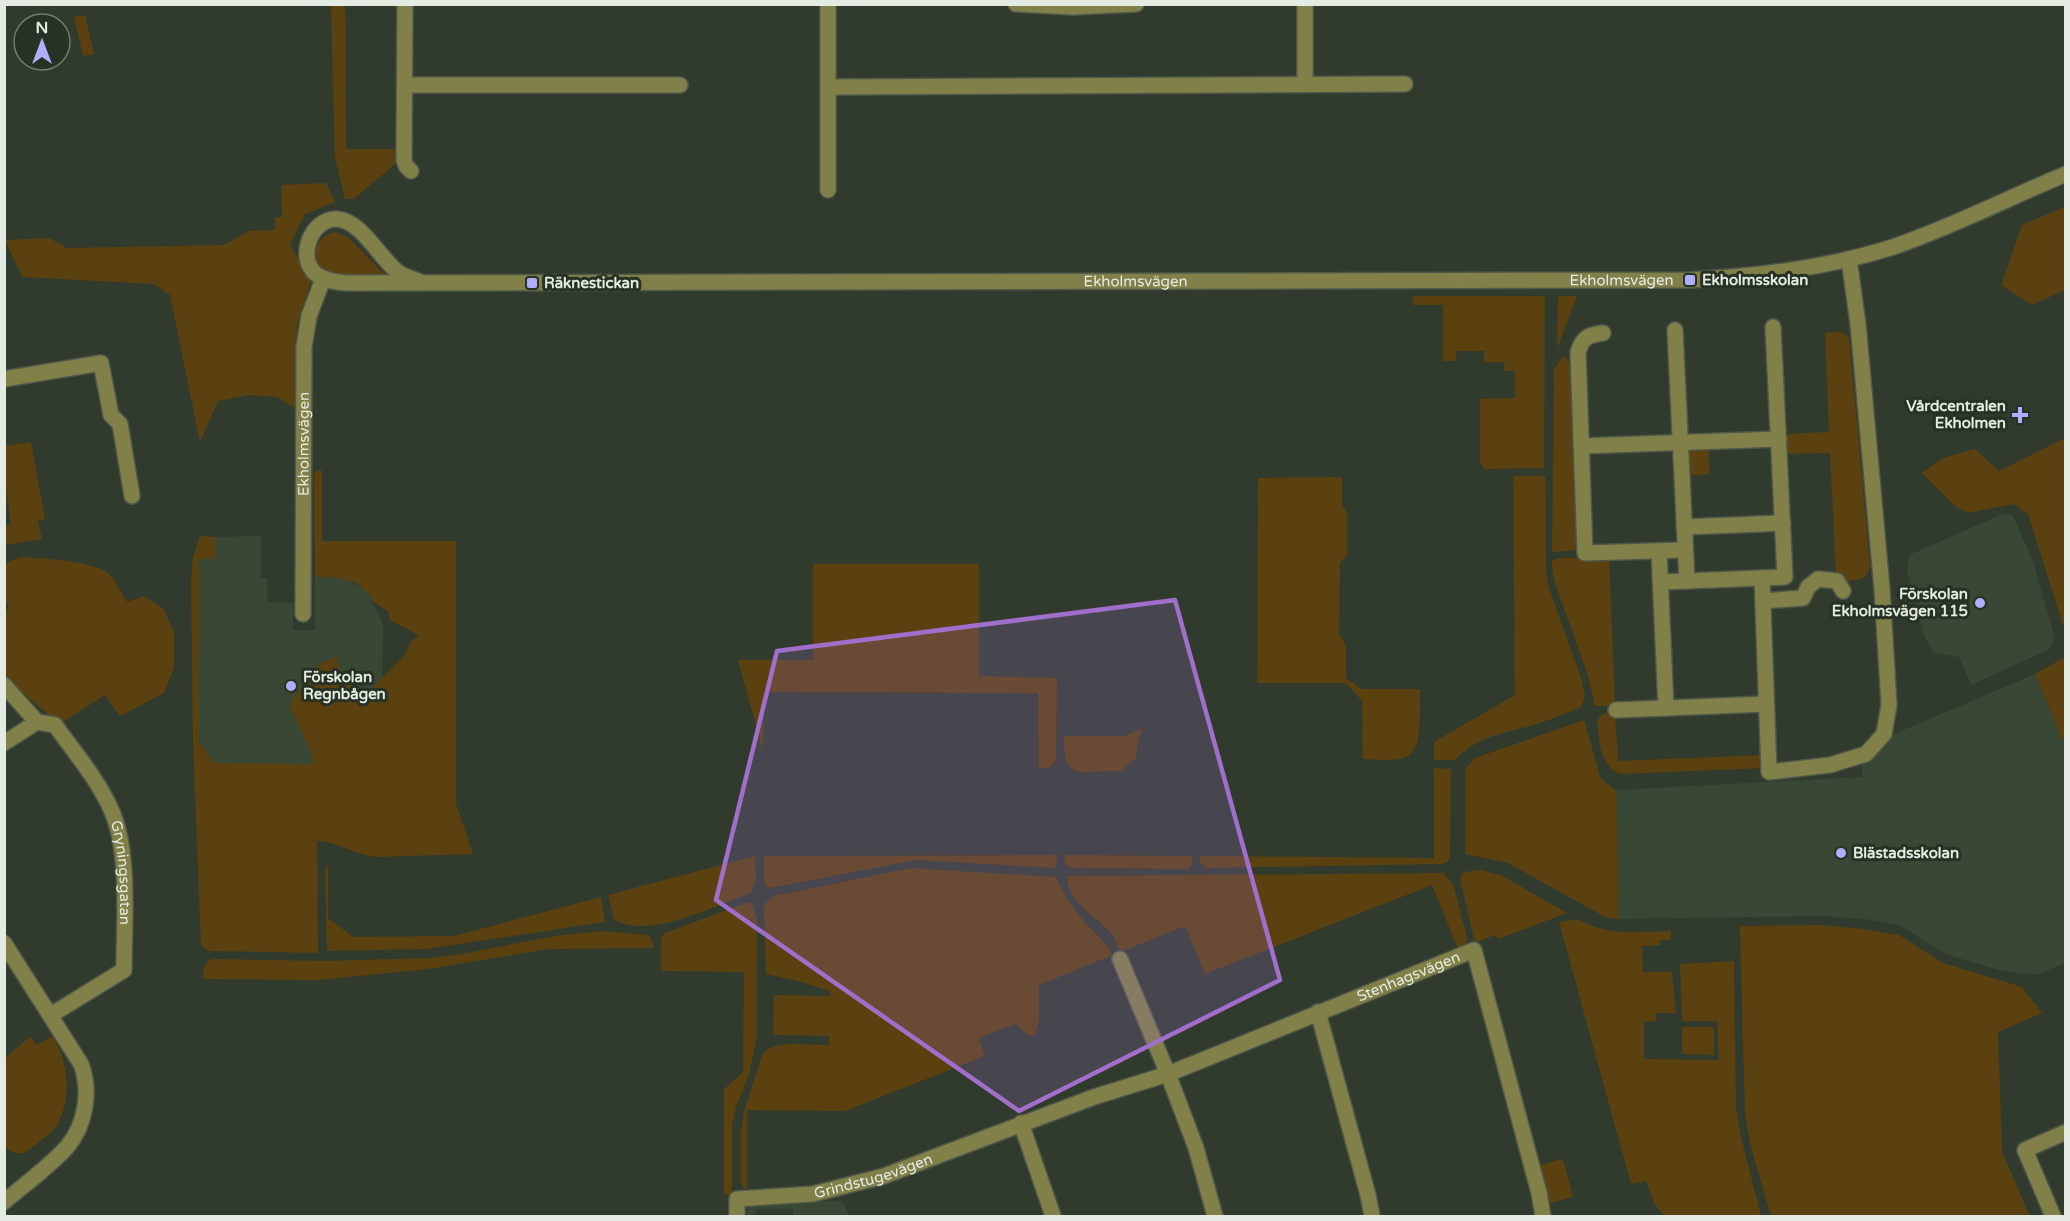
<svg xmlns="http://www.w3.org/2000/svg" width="2070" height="1221" font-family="'Varela Round',sans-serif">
  <rect width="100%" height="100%" fill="#313b2d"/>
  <!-- built -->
  <path fill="#394735" d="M2005,513l8,3 20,45 22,78 -5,10 -79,36 -12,-28 -25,-4 -10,-18 -17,-64 2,-16z
    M261,536v42h6v24l26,1v27h22v-53h27l25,14 16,33 -1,141 -168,-2 -15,-21v-183l16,-1v-21z
    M2035,674l30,72v217l-29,12 -37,-5 -54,-16 -44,-28 -36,-7 -44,-3 -202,3 -3,-129 246,-13v-14l32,-29z
    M842,1201l7,15h-56v-7h-37l-1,7h-8v-14z"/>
  <!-- green -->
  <path fill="#5b4110" d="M331,5h14l1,144h51l-2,15 -41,35h-9l-10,-41z
    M85,15l9,39 -11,2 -9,-39z
    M326,183l9,19 -30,12 -15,31 21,36 -14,43 -2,84 -18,-11 -28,-2 -31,6 -18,41 -30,-147 -16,-11 -132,-7 -17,-37 44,-2 18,10 157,-3 25,-14 26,-1v-12l7,-1 -1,-32z
    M2065,207v83l-33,15 -31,-20 21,-60z
    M335,232l13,5 39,40c-19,0 -43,4 -60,-4 -21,-10 -12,-38 8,-41z
    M1413,296h132l-1,172 -59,1 -5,-6v-64l35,-1v-27h-10l-1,-9h-20v-11h-28v10h-13v-56h-30z
    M1558,296h19l-20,53z
    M1838,332l6,1 5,5 21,228c-3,15 -12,14 -25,15l-3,-7h-6l-6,-121 -45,1 -1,-20 45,-2 -4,-99z
    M1563,356l4,2 1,5h5l7,187 -28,2 2,-183z
    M2065,438v193l-37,-117 -15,-10 -44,9 -13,-6 -34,-34 21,-15 32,-9 24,22z
    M31,442l14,77 -7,1 4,19 -37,6v-18l6,-3 -6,-40v-38z
    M1708,445l2,29 -20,1 -2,-29z
    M322,470v71h134v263l17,50 -98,3c-20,-3 -37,-15 -58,-16l1,112 -109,-2 -8,-6 -8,-202 -2,-164 2,-21 7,-22 15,1v22h-16v183l15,21 99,1 -1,-10 -22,-47 4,-10 25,-33 17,-7 4,12 12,19 18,2 34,-34 7,-15 8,-6 -29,-15 -1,-8 -13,-9h-2c-13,-25 -33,-26 -59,-26l-1,-103 3,-3z
    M1513,476h32l1,96 3,16 32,90 4,19 -4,10c-14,6 -29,12 -44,17 -33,10 -56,10 -82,36h-21v-18l81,-47z
    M1342,477v29l5,6v43l-7,8 -1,70 7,14v31l15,11h59c-1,16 4,62 -14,68 -13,5 -30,2 -43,2l-1,-58 -16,-18h-89l1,-205z
    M21,557c19,1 75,4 88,17 7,7 12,19 18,28l17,-6 20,13 10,23v35l-10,26 -44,23 -15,-21 -45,29 -55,-46 -1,-59 5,-15 -4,-3v-38z
    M1609,557l6,149h-20c-6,-33 -19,-64 -30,-95 -5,-15 -14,-33 -13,-50l6,-3z
    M813,564h166v112l78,2 -1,81 -5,8 -12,2 -1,-76 -274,-1 -1,59 -25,-91h75z
    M2065,657v89l-30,-72z
    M1615,713l3,48 146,-6v13l-144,6c-22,-10 -20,-33 -23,-54l6,-6z
    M1584,720l17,59 15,11 3,129 -12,-1 -99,-55 -43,-9v-85l10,-11z
    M1143,728l-5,12 -2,18 -15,13 -43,1c-15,-6 -14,-22 -14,-36h61z
    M1434,768l17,1 -1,88 -2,5 -6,2 -237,4 -5,-6v-6l234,2z
    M1057,855l-1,13 -140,-8 -145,28 -5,-2 -2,-5v-25z
    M1065,855l128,1 -2,11 -3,2 -117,-1 -7,-5z
    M755,856l1,25 -5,12c-34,12 -105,48 -137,26l-6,-24z
    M328,864v54l25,19 101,-1 147,-39 4,25 -179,27 -99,2 -2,-82z
    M911,868l145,9c8,20 21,36 35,52 9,9 16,15 22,26l-74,30v36l-4,13 -6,2 -13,-12 -37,14 6,18 -140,55 -98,-1v82l-6,-9v-52l3,-20 19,-58c17,-14 45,-7 66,-8v-9l-56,-1 1,-40 56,1v-5l-32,-10 -32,-7 -2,-66 2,-6 8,-6z
    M1481,870l22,6 64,37 -69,26 -3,-4 -18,7 -3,-3 -14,-60 4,-7z
    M1443,873l10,11 14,54 -1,7 -7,6 -27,-66 -227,89 -20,-48 -64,26c-3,-5 -6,-12 -9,-17 -14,-19 -45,-31 -45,-59z
    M746,903h6l5,16v118l-8,37 -13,33 -4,18v70h-8v-106l19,-17 1,-100 -83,-1v-33l4,-5z
    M1577,919c35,18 57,13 94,12v9h-11v5l-18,1 1,26h29l4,41h-20v8l-12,1v37l75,1 -2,-39h-35l-2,-57 54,-3 2,149 5,27 20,79h-96l-10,-11 -9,-24 -15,3 -72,-262z
    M1820,925l43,4 36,6 44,28 79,24 20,26 -44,19 4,120 28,64h-259l-19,-65 -7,-35 -5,-190z
    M604,931l43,4 4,3 3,10 -105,1 -121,20 -109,11 -116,-1c1,-11 0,-17 11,-20l110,2 105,-3 33,-4 93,-18z
    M1682,1027h32v28l-32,-1z
    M52,1036c17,24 20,63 5,89 -3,6 -11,11 -17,16 -14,12 -18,17 -35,7v-90l25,-21 7,8z
    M1563,1159l10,38 -27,7 -9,-38z"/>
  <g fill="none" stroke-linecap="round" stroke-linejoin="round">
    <defs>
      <g id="minor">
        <path d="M405,4l-1,156 2,6 5,5"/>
        <path d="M1016,4l57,3 63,-3"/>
        <path d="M1305,4v80"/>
        <path d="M405,85h275"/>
        <path d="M828,87l577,-3"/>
        <path d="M828,190v-186"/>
        <path id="s1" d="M420,282c-6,-3 -15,-5 -21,-9 -19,-14 -37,-52 -62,-54 -26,-1 -41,39 -21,55 9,7 21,8 31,9l1343,-3c68,-4 137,-12 203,-33 59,-20 115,-49 173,-73"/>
        <path d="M1675,330l12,251"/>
        <path d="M1603,333c-15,2 -20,4 -25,19l7,201 100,-3"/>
        <path d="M4,379l97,-16 10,52 9,9 12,72"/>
        <path d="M1581,446l198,-7"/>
        <path d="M1684,527l99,-4"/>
        <path d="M1659,551l7,157"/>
        <path d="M1762,578l7,194 61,-7 36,-11 18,-20 5,-29 -7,-116 -24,-265 -9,-65"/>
        <path d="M1661,582l124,-5 -12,-250"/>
        <path d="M1763,601l40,-3 5,-11 10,-8 19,2 6,10"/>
        <path id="s2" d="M303,614l1,-267 5,-31 14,-37"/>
        <path id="s3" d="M4,685l33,37 18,3c20,28 45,57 58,89 17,43 11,109 11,156l-73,45"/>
        <path d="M1616,710l150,-6"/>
        <path d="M4,743l33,-21"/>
        <path d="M4,943l77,121c10,26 5,61 -14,83 -18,20 -42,37 -63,55"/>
        <path id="s4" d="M1120,959l48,115 306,-124 65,243 4,23"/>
        <path d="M1318,1012l50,183 4,21"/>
        <path d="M1021,1123l32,93"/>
        <path id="s5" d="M737,1216v-17l76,-5 71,-18 210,-79 74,-23 28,74 19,68"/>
        <path d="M2053,1216l-28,-66 41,-18"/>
      </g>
    </defs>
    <!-- minor casing -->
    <use href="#minor" stroke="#4e574a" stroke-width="18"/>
    <!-- minor -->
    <use href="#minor" stroke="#818048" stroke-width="15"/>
  </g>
  <!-- marked area -->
  <path fill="#a06fcb" fill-opacity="0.2" stroke="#a06fcb" stroke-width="4.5" stroke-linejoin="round" d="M1175,600l105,380 -261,131 -303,-211 61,-249z"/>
  <!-- markers -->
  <g fill="#afaefa" stroke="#273124" stroke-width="2">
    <rect x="1684" y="274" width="12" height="12" rx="3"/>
    <rect x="526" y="277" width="12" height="12" rx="3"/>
    <path d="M2017 406h6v6h6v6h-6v6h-6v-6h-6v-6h6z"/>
    <circle cx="1980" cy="603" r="6"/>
    <circle cx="291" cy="686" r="6"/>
    <circle cx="1841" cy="853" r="6"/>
  </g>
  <g text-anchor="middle" stroke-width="6" stroke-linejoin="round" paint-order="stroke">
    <!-- street labels -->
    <g font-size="15" fill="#e4ebe2" stroke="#273124">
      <text dy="5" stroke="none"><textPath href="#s1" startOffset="1488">Ekholmsvägen</textPath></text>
      <text dy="5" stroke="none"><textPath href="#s1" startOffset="1002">Ekholmsvägen</textPath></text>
      <text dy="5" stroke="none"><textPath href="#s2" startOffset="170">Ekholmsvägen</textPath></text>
      <text dy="5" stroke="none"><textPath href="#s3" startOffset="234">Gryningsgatan</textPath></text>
      <text dy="5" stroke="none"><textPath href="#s4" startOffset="384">Stenhagsvägen</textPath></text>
      <text dy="5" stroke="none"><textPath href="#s5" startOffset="156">Grindstugevägen</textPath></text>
    </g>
    <!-- poi labels -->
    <g font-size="15" font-weight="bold" fill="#e4ebe2" stroke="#273124" text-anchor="start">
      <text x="1702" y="285">Ekholmsskolan</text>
      <text x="544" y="288">Räknestickan</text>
      <text x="2006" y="411" text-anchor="end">Vårdcentralen<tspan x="2006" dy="17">Ekholmen</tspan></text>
      <text x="1968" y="599" text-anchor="end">Förskolan<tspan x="1968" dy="17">Ekholmsvägen 115</tspan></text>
      <text x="303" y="682">Förskolan<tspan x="303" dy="17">Regnbågen</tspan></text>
      <text x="1853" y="858">Blästadsskolan</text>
    </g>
  </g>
  <!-- border -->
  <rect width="2070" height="1221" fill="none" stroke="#e4ebe2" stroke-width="12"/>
  <!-- north arrow -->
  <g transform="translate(42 42)"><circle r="28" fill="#273124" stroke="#737b70" stroke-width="1.5"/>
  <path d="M0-4.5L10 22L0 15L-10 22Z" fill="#afaefa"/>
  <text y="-9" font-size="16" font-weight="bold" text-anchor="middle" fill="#e4ebe2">N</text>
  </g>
</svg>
